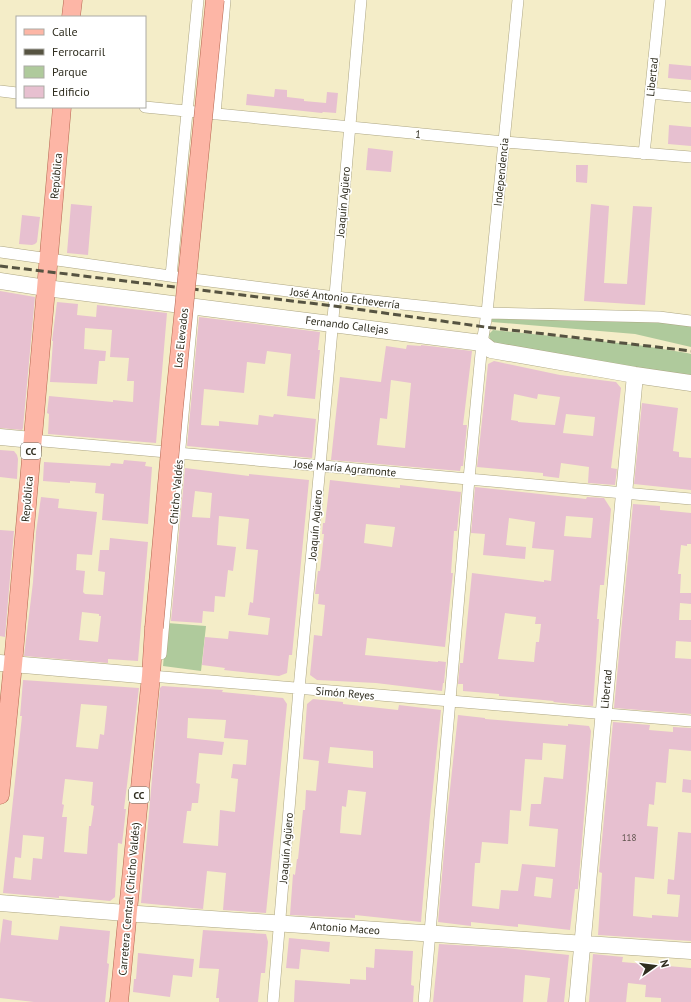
<svg xmlns="http://www.w3.org/2000/svg" width="691" height="1002" font-family="'PT Sans',sans-serif">
  <rect width="100%" height="100%" fill="#f4edc8"/>
  <!-- green -->
  <path fill="#afca9c" d="M492,318l156,2 43,6v21l-56,-13 -143,-12z
    M493,330l145,15 49,8 4,1v22l-198,-31 -3,-3 -1,-8z
    M167,623l39,3 -5,45 -38,-5z"/>
  <!-- building -->
  <path fill="#e7c0d0" fill-rule="evenodd" d="M669,64l22,2v14l-23,-2z
    M275,89l12,1v7l17,2v2l22,2 1,-11 11,1 -2,20 -13,-1 -1,1 -76,-8 1,-11 27,3z
    M669,125l22,2v19l-23,-2z
    M368,148l25,3 -2,21 -25,-2z
    M576,165h12l-1,18 -11,-1z
    M71,204l21,2 -4,49 -21,-2z
    M591,204l18,2 -5,77 23,1 6,-78 19,1 -7,98 -61,-4z
    M22,215l18,2 -3,25 -2,2 -3,1 -13,-1z
    M0,291l35,6 -12,131 -1,2 -22,-2z
    M57,302l21,2 -1,11 19,2 1,-12 70,8 -11,130 -108,-9 1,-20 -2,-1 2,-17 64,6v-2l20,2 1,-21h-7l2,-23 -19,-1 2,-27 -27,-2 -1,21 22,2 -1,10h-6l-2,23 -47,-2 3,-41h-1z
    M199,317l121,15 -2,18h2l-5,49 -28,-3 4,-42 -24,-3 -2,13 -18,-2 -3,31 -40,-4 -3,36 18,1v-5l39,4 1,-10 14,2 1,-3 42,5 -4,39 -125,-12z
    M407,345l14,1v-1l51,6 -9,74h4l-4,41h-2l-1,5 -129,-11 9,-83 41,5 5,-36 20,3zM391,380l20,3 -6,65 -28,-3 3,-27 7,1z
    M494,361l66,14 56,7 5,6 -10,80 6,1 -2,16 -27,-2 1,-16 -28,-4 -2,15 -16,-2v-3l-66,-6 11,-103zM514,394l23,5 1,-5 22,3 -5,28 -37,-3v-1l-7,-1zM566,414l29,3 -2,19 -30,-3z
    M642,403l36,5 -5,43 6,1v5l12,1v32l-57,-6z
    M0,450l14,1 3,4 1,4 -1,20 -17,-2z
    M124,460l22,2 -1,4 7,1 -4,57 -46,-4 2,-26 -9,-1 1,-10 -26,-2v2l-27,-2 1,-19 66,4 1,-3 12,1z
    M185,468l64,8v-2l60,6 -17,175h-3l-2,18 -8,3 -55,-6 1,-2 -23,-3 3,-28 23,2 1,-8 39,4 2,-17 -22,-3 2,-13 3,1 5,-53 -12,-1 3,-30 -30,-3 -2,29 19,2 -3,24 -5,-1 -3,27 -10,-1 -1,16 -11,-1 -1,12 -31,-2zM195,491l17,2 -2,25 -18,-1z
    M330,480l70,8v-3l61,7 -4,39h-3l-3,42h2l-8,74 -78,-9 -2,17 73,7v-1l8,1 -2,21h-1l-1,8 -66,-8 -59,-3 -7,-5 4,-40 8,1 3,-31 -7,-1 1,-10h-4l3,-23h2l4,-37h-2l1,-11h2zM366,524l29,3 -3,20 -28,-4z
    M475,487l111,12 1,-2 17,1 7,11 -7,76h-4l-3,34h2l-6,87 -40,-4 1,-1 -55,-5v-2l-36,-3v-7h-5l2,-21h3l9,-90 72,9v-2l7,1 3,-31 -22,-2 3,-26 -26,-4 -3,27 20,2 -1,12 -42,-4 2,-21 -14,-1zM566,516l27,2 -2,20 -27,-2zM505,613l31,4 -1,7h6l-2,18h-3l-2,20 -36,-3z
    M41,497l18,2 -1,9 39,4 -5,43 -15,-1 -1,16 9,1 -2,21 2,2 18,1 2,-23 -7,-1 2,-21h9l1,-12 38,4 -10,119 -30,-2v4l-84,-7 9,-74 3,-50zM82,612l17,2v2h2l-3,26 -19,-2z
    M633,504l27,2v4l31,3v31h-4v2l-6,-1 -3,29h3l-1,19h11v11l-11,-1 -1,17h12v22l-15,-1 -1,17 16,1v55l-77,-6z
    M0,530l14,1 -9,106 -5,-1z
    M23,680l116,8 -15,121h2l-4,35 -4,-1 -3,54 -5,4 -51,-5v2l-56,-5 19,-177h-2zM81,704l26,2 -3,29 -4,-1 -2,15 -22,-2zM65,779l28,3 -2,23 3,1 -3,20h-2l-2,28 -23,-2 3,-35h-5l2,-12 -2,-1zM23,835l21,2 -2,22 -9,-1 -2,22 -18,-2 2,-21 6,1z
    M162,686l61,4 -1,2 61,6 4,6 -21,209 -43,-3 3,-37 -19,-2 -4,38 -62,-6 19,-215zM188,718l38,2 -2,18 24,2 -2,25 -13,-1 -2,14 7,1 -3,33 -15,-2 -2,36 -35,-3 4,-32h4l1,-8h6l2,-19 -4,-1 3,-30 23,2 2,-13 -37,-4z
    M313,699l30,3v2l55,6 1,-5 42,5 -11,106 -9,106 -66,-7v3l-65,-3 3,-41 2,1 2,-16h1l5,-49h2l1,-20 10,1 3,-30 -16,-2 4,-55zM330,747l43,4v17l-45,-5zM348,790l18,2 -5,43 -21,-2 2,-27 4,1z
    M458,715l27,3v1l83,7v-2l21,2 2,5 -13,158h-3l-5,41 -52,-6v3l-47,-5v4l-33,-4 9,-105zM543,743l23,2 -3,34 -19,-2 -3,27h-10l-2,22 29,3 -3,38 -33,-3 -4,27 -17,-1 -2,19 -27,-3 3,-43h5l2,-21 26,2 2,-34 11,1 4,-52 17,1zM536,877l17,2 -2,19 -17,-2z
    M613,722l37,3 -1,5 24,2v-5l18,1v23l-22,-2 -3,34 -10,-1 -2,23 -5,-1 -2,22 11,1 -4,52 -19,-2 -2,39 19,2v-3l26,2 2,-22 -13,-1 1,-15 6,1 4,-48 13,1v108l-93,-6 4,-62 -3,-1z
    M683,779l8,1v13l-9,-1z
    M3,919l9,2 -1,14 47,5 2,-14 50,5 -3,32 2,1 -4,38h-71l-34,-4v-54z
    M203,930l63,4 2,8 -3,31h-4l-3,29h-39v-4h-3l3,-29 -20,-1z
    M289,938l41,4 -1,10 -28,-3 -2,20 -13,-1z
    M439,944l67,4 63,7 -5,47h-17l3,-24 -25,-3 -2,27h-90z
    M375,949l38,2 -2,34 3,1 -1,16h-119l1,-22 55,4v-5l16,1v-13l8,1z
    M138,953l56,6 -2,18 -19,-2 -3,22 -37,-5 1,-13h2z
    M593,954l30,3 -1,5 69,6v34h-30v-4l-16,-1 1,-12 -18,-2 -2,19h-37z"/>
  <g fill="none" stroke-linecap="round" stroke-linejoin="round">
    <defs>
      <path id="street" d="M0,91l17,2
        M650,93l41,4
        M145,107l359,35 187,15
        M215,114l10,-114
        M644,154l16,-154
        M0,252l177,25 158,20 152,16 172,4 32,4
        M171,276l27,-276
        M32,440l659,59
        M161,654l32,-348
        M151,676l540,45
        M273,1002l26,-313 21,-223 41,-466
        M424,1002l45,-523 13,-136 5,-30 31,-313"/>
      <path id="secondary" d="M0,281l46,7 436,55 9,7 144,25 56,8
        M0,437l32,3
        M0,663l151,13
        M0,903l138,11 553,37
        M577,1002l58,-627"/>
      <path id="primary" d="M71,17l2,-17
        M0,795l13,-131 49,-557
        M119,1002l32,-326 3,-48"/>
    </defs>
    <!-- street casing -->
    <use href="#street" stroke="#ada683" stroke-width="12"/>
    <!-- secondary casing -->
    <use href="#secondary" stroke="#ada683" stroke-width="17"/>
    <!-- primary casing -->
    <use href="#primary" stroke="#b46650" stroke-width="19"/>
    <!-- street -->
    <use href="#street" stroke="#fff" stroke-width="11"/>
    <!-- secondary -->
    <use href="#secondary" stroke="#fff" stroke-width="16"/>
    <!-- primary -->
    <use href="#primary" stroke="#fdb6a6" stroke-width="18"/>
    <!-- rail -->
    <path stroke="#565341" stroke-width="3" stroke-dasharray="8 4" stroke-linecap="butt" d="M0,266l334,40 151,21 206,24"/>
    <defs>
      <path id="primary-bridge" d="M154,628l20,-221 41,-407"/>
    </defs>
    <!-- primary-bridge casing -->
    <use href="#primary-bridge" stroke="#b46650" stroke-width="19" stroke-linecap="butt"/>
    <!-- primary-bridge -->
    <use href="#primary-bridge" stroke="#fdb6a6" stroke-width="18"/>
  </g>
  <g text-anchor="middle" stroke-width="3.5" stroke-linejoin="round" paint-order="stroke">
    <!-- number labels -->
    <g font-size="9" fill="#5d524b">
      <text x="629" y="841">118</text>
    </g>
    <!-- shield labels -->
    <g fill="#fff" stroke="#6d6c62" stroke-width="1">
      <rect x="21" y="443" width="20" height="16" rx="3"/>
      <rect x="129" y="787" width="20" height="16" rx="3"/>
    </g>
    <g font-size="10" font-weight="bold" fill="#2f2d1f">
      <text x="31" y="455">CC</text>
      <text x="139" y="799">CC</text>
    </g>
    <!-- street labels -->
    <g font-size="11" fill="#2f2d1f" stroke="#fff">
      <text transform="translate(652 77) rotate(-84)" y="4">Libertad</text>
      <text transform="translate(418 134) rotate(5)" y="4">1</text>
      <text transform="translate(501 172) rotate(-84)" y="4">Independencia</text>
      <text transform="translate(56 176) rotate(-85)" y="4">República</text>
      <text transform="translate(343 202) rotate(-85)" y="4">Joaquín Agüero</text>
      <text transform="translate(345 298) rotate(7)" y="4">José Antonio Echeverría</text>
      <text transform="translate(347 325) rotate(7)" y="4">Fernando Callejas</text>
      <text transform="translate(181 338) rotate(-84)" y="4">Los Elevados</text>
      <text transform="translate(345 468) rotate(5)" y="4">José María Agramonte</text>
      <text transform="translate(176 492) rotate(-85)" y="4">Chicho Valdés</text>
      <text transform="translate(27 499) rotate(-85)" y="4">República</text>
      <text transform="translate(315 525) rotate(-85)" y="4">Joaquín Agüero</text>
      <text transform="translate(606 689) rotate(-85)" y="4">Libertad</text>
      <text transform="translate(345 693) rotate(5)" y="4">Simón Reyes</text>
      <text transform="translate(286 848) rotate(-85)" y="4">Joaquín Agüero</text>
      <text transform="translate(129 899) rotate(-85)" y="4">Carretera Central (Chicho Valdés)</text>
      <text transform="translate(345 928) rotate(4)" y="4">Antonio Maceo</text>
    </g>
  </g>
  <!-- legend -->
  <rect x="16" y="16" width="130" height="92" fill="#ffffff" stroke="#acaba5"/>
  <rect x="24" y="29" width="20" height="6" fill="#fdb6a6" stroke="#acaba5"/>
  <text x="52" y="36" font-size="12" fill="#2f2d1f">Calle</text>
  <rect x="24" y="49" width="20" height="6" fill="#565341" stroke="#acaba5"/>
  <text x="52" y="56" font-size="12" fill="#2f2d1f">Ferrocarril</text>
  <rect x="24" y="66" width="20" height="12" fill="#afca9c" stroke="#acaba5"/>
  <text x="52" y="76" font-size="12" fill="#2f2d1f">Parque</text>
  <rect x="24" y="86" width="20" height="12" fill="#e7c0d0" stroke="#acaba5"/>
  <text x="52" y="96" font-size="12" fill="#2f2d1f">Edificio</text>
  <!-- north arrow -->
  <g transform="translate(655 966) rotate(76)" stroke="#ffffff" stroke-width="3" paint-order="stroke">
  <path d="M0-3L7 15L0 10L-7 15Z" fill="#2f2d1f"/>
  <text y="-6" font-size="11" font-weight="bold" text-anchor="middle" fill="#2f2d1f">N</text>
  </g>
</svg>
